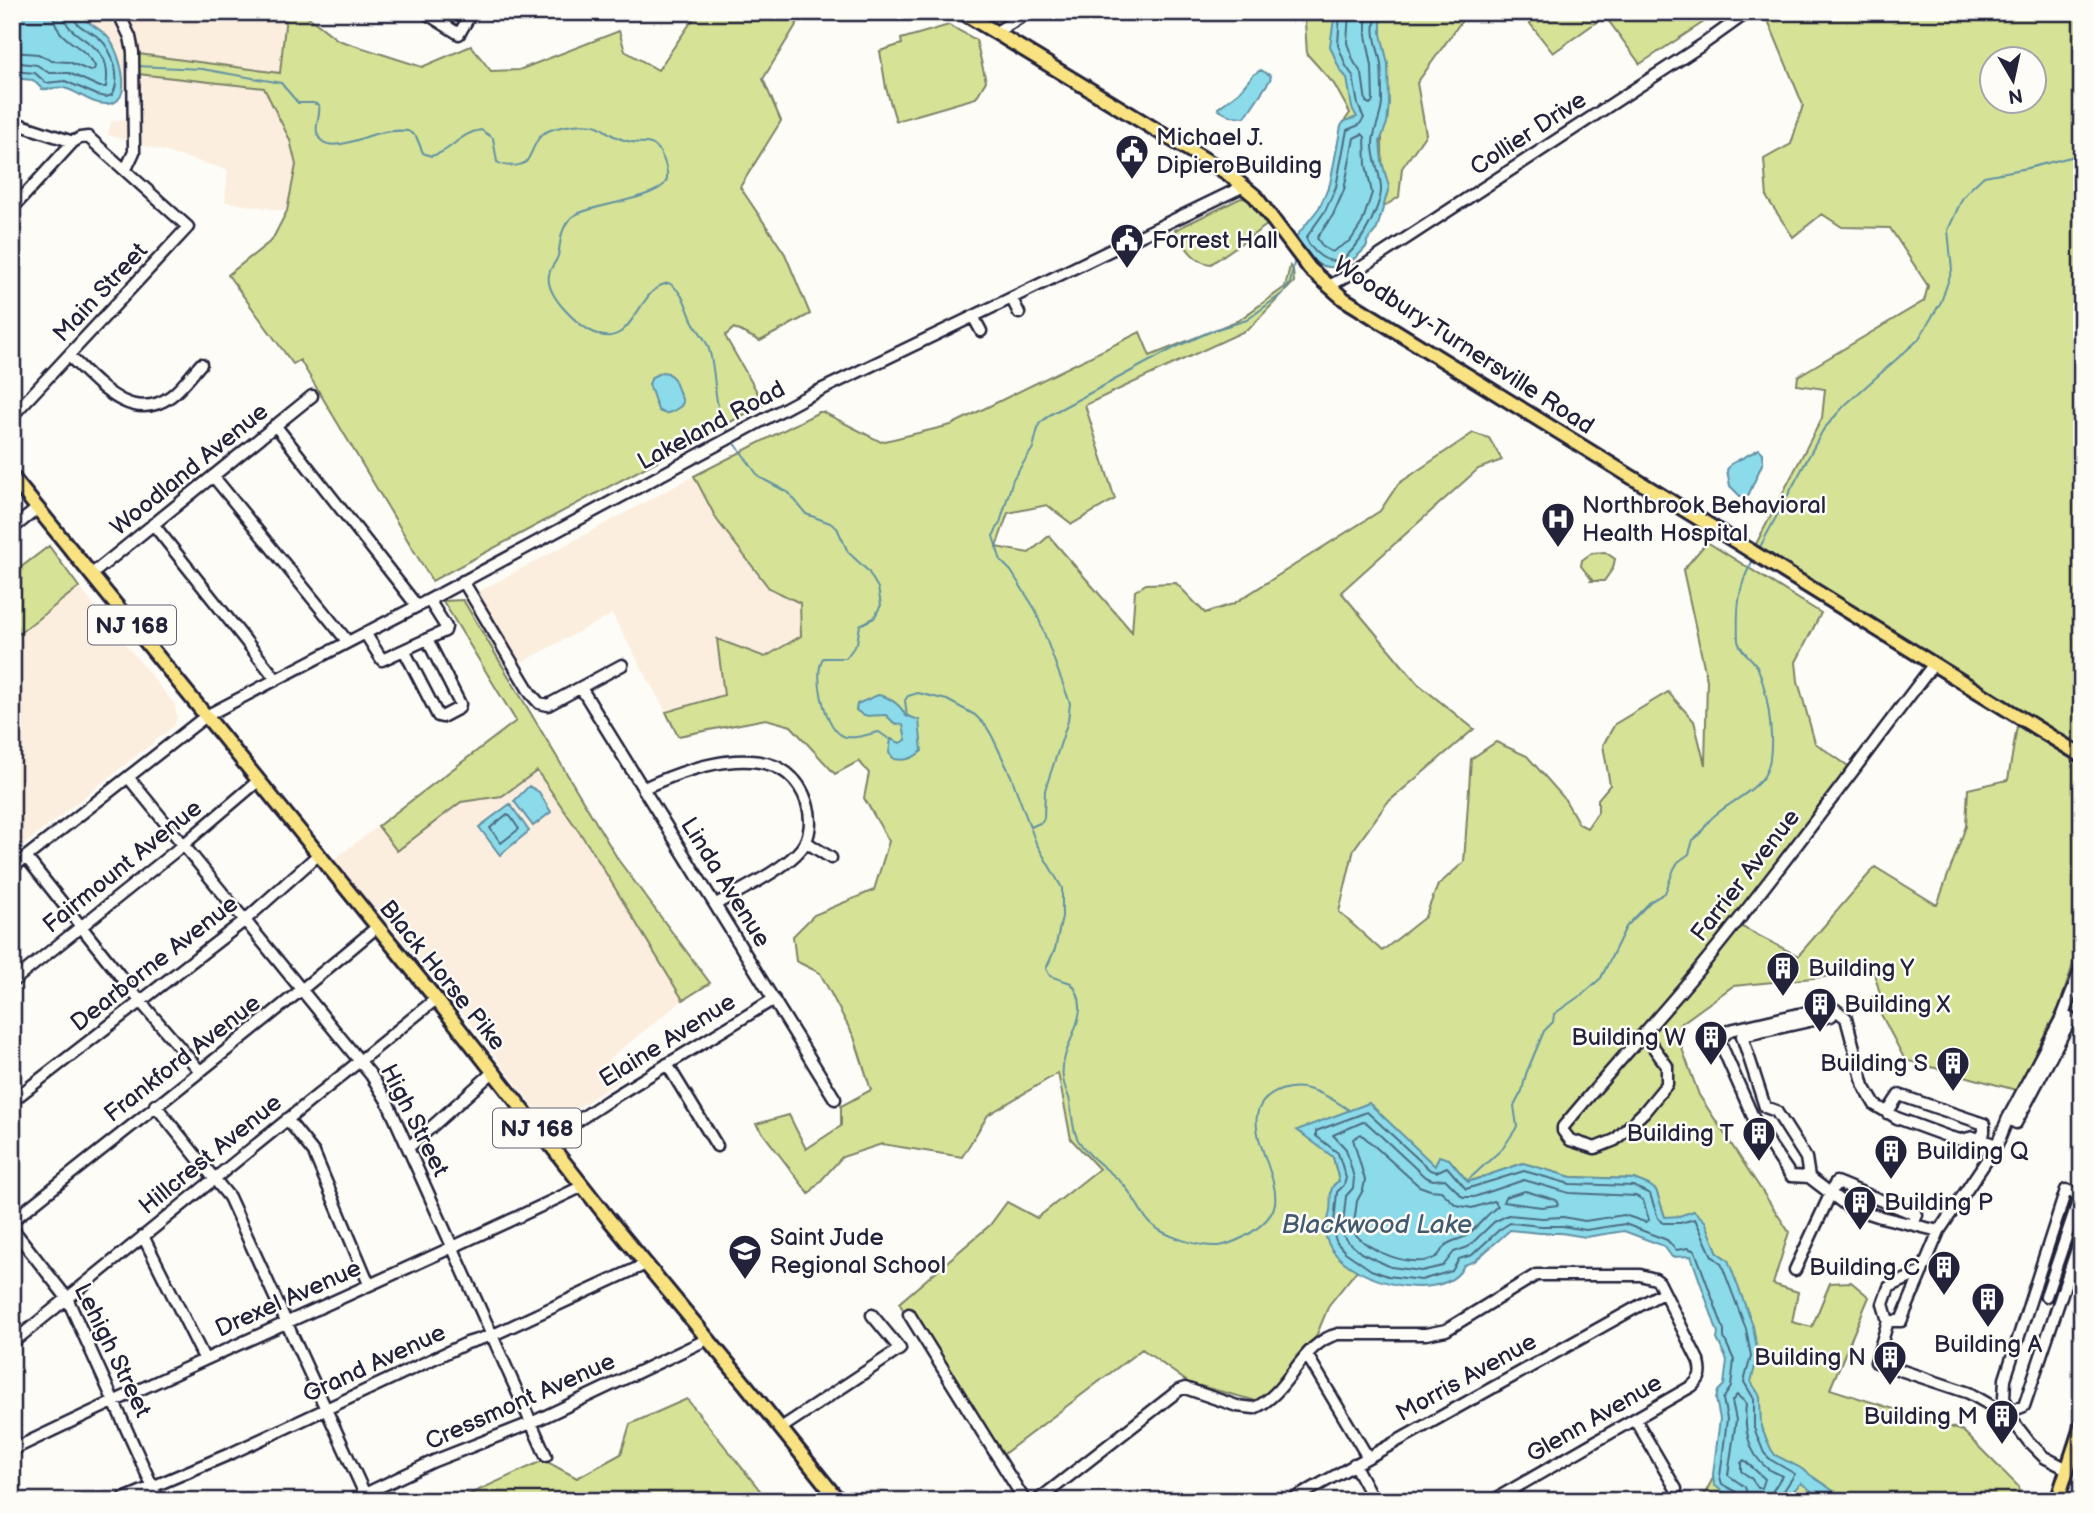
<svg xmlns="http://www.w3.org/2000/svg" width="2094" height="1513" font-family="'Balsamiq Sans',sans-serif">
  <rect width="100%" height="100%" fill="#fdfcf7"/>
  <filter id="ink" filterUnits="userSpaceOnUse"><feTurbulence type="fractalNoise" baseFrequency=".0143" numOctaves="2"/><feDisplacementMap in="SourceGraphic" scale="14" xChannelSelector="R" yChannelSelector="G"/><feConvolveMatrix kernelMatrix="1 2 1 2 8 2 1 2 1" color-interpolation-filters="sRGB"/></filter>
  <g filter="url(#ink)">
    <!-- built -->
    <path fill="#fbeede" d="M110,12h171l5,3 -6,58 -141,-18 -1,18 126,15 26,52 6,25 -9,46 -62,-9 3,-32 -120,-35 3,-13 23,-6 -1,-21 -11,-4 -13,-53 -27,-18z
      M694,476l23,44 52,68 31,15 1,33 -36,21 -41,38 -58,17 -54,-98 -106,57 -43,-71z
      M79,587l96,118 2,13 -3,8 -162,128v-215z
      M537,770l56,82 90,148 -74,59 11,21 -71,47 -112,-147 -105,-119 46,-35 19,25 64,-49 41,-6z"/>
    <!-- green -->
    <path fill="#d6e396" stroke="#7c8268" stroke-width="2" fill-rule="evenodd" d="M281,12h21l36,28 84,27 49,-21 20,25 28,-1 100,-39 6,20 33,19 40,-58h106l-41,67 18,42 -41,66 45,67 25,60 -50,27 -26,-13 -9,8 39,68 -332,177 -132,-221 -7,4 -65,-89 44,-35 15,-29 9,-46 -6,-25 -26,-52 -126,-14v-20l142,19 6,-58z
      M1311,12h157l-51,71 9,51 -24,34 -3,29 -16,10 -1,-69 -39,-15 7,-10 -16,-29 -27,-30 -2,-32z
      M1521,12h198l-79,52 -35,-48 -52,37z
      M1775,12h307v735l-89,-53 -238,-148 67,-128 3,-29 -28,-4 1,-9 126,-75 4,-15 -38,-58 -48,-1 -20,-13 -29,23 -26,-39 -3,-39 27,-15 12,-39 -36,-87zM1993,60h42v42h-42z
      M949,25l27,15 10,41 -10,17 -80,23 -10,-33 -6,-37 22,-7 -1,-5z
      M1241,198l7,1 19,26 -56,39c-18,-1 -27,-20 -36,-34z
      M1290,266l3,4 1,12 -45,47 -164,76 30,94 -43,25 -25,-19 -39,8 -12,34 33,6 20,-17 83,96 3,-41 11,-7 30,-1 29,30 28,-9 147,-93 18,-27 75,-51 16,5 13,22 -24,9 -137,123 76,91 57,46 -87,74 -33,46 -15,63 43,39 43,-34 13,-32 26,-23 7,-103 25,-17 31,14 37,42 15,26 8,4 11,-16v-13l12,-14 -7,-40 12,-21 53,-32 26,29 11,44 2,-85 -24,-110 24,-28 114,71 -25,49 2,19 17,62 39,27 -118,154 62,32 77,-89 62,38 29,-79 2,-37 40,-9 9,-54 65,39v172l-23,70 -43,83 -111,-30 -33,-63 8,-3 -6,-22 -141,14 -54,39 1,18 19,52 90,137 -16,52 25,8 -6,30 20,5 18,-44 21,-1 18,15 -39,92 133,42 56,56 -2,14h-316l12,-23 40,-151 -88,-110 -9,-27 -22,-11 -63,-2 -48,-14 -55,19 -19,-23 -13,7 -103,-9 6,24 -12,56 30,33 -28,35 -26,63 -39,35 -75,-20 -47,-34 -145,110 -98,-156 91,-78 17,-23 30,16 62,-49 -28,-30 -13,-66 -70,42 -26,42 -80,-13 -40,13 -33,37 -53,-70 33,-9 17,34 35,-23v-20l30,-16 -17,-53 -34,-64 -24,-12 -3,-25 21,-21 60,-25 15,-49 -25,-43 5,-25 -10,-12 -24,13 -44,-48 -25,-7 -88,17 -12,-24 58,-17 -7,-56 48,18 36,-21 -1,-33 -31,-15 -52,-68 -23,-44 125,-64h4l58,30 70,-17 189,-93 10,24 89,-36 46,-33z
      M49,546l30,41 -67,52v-65z
      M1605,552l10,7 -2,9 -9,13h-13l1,-1 -11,-14 1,-6 10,-7z
      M463,600l156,261 91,122 -27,17 -90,-148 -56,-81 -35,25 -41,6 -64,49 -19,-25 138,-105 -73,-120z
      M687,1399l75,94 1,8h-308l89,-41 33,18 44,-24 9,-30z
      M1658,1492l21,9h-106l7,-4z"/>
    <!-- water -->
    <path fill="#8cdbea" stroke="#6291a4" stroke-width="2" d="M12,12h65c9,12 24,15 33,28 10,14 26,66 -5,64 -15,0 -27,-13 -41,-16 -7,-2 -14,2 -22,1l-9,-9 -21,-2z
      M1335,12h52l-6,10v12l7,30 1,40 -2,19 -7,19 2,20 7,25 -12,42 -10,12v5c-25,30 -54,29 -71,-9l23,-29 11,-24 11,-58 4,-5 12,-4 -5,-9 -5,-30 -7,-8 -10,-24z
      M1261,70l10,6 -1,4 -25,37 -15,-1 -11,-6 -1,-2 21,-16 14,-17z
      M662,372l6,1 6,6 9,23 -2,4c-7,5 -16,11 -23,4l-9,-26 3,-7z
      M1759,449l4,4v9l-15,34h-8l-10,-10 -3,-16 4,-6z
      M878,695c10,1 23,10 27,20l14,5 3,31c-10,8 -16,10 -28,8l-5,-6 2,-14 9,4 6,-3 -3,-15 -9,-2 -8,-8 -22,1 -8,-6 1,-6z
      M529,786l10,6 12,20 -18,14 -19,-25z
      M510,804l19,27 -29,24 -21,-28z
      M1369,1103l66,63 4,-10 10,3 19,23 55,-19 48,14 63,2 15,6 7,5 9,27 14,-1 15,-5 11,10 13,32 10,7 25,66 5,29 -7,27 9,14 1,31 10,22 4,6 24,12 36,25h6l21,9h-37l-24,-18 -17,18h-48l-22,-16 -1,-11 7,-55 -4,-20 2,-8 6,-6 3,-25 -10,-21 1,-6 -27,-77 -19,1 -8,-11 -40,-15 -38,6 -25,-4h-21l-30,-3 -35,31 -11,4c-19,44 -128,15 -138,-28 -1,-9 3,-19 4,-27 2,-12 -3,-23 9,-29l-6,-24 -36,-27z"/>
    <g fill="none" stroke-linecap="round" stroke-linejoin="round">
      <!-- shore -->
      <path stroke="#4c6c81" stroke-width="2" d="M1340,12l-2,33 8,21 7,10 5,29 6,13 -5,7 -12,5 -11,57 -11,24 -19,27c4,10 15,22 27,23 21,1 47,-52 48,-70 1,-16 -9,-31 -8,-48 0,-13 9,-27 9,-41 0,-12 0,-26 -1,-38 -3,-18 -12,-35 -2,-52
        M1349,12l-2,31 7,19 8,12 4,28 4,2 3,-3 -1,-35 -6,-31v-16l3,-7
        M12,52l26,2 14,7 17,1 21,9 4,-1 1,-4c-11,-23 -41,-24 -42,-54
        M12,62l25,3 12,8h20l31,14h6c9,-50 -40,-43 -43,-75
        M12,71l23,2 11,10 19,-2 32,14 9,2 6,-2c10,-16 1,-45 -13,-57 -10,-9 -25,-10 -27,-26
        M1362,134l3,3 1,28 6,28 -10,30 -11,17 -19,12 -9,-5 -6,-9 16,-23 11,-25 10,-52z
        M506,815l4,1 9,13 -18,14 -11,-15z
        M1363,1122l4,1 58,54 8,3 12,-1 18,18h11l50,-17 45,13 67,3 7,4 6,20 -4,2 -21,-7 -39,6 -22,-4 -21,1 -34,-3 -14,7 -26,25 -14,5 -11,14 -22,5 -30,-4 -30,-14 -14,-12 -5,-7 4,-38 7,-8 1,-10 -8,-29 -13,-14z
        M1361,1134l58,52 11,4 11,1 15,14 16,3 22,-7 4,5c-12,9 -20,21 -32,30 -6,4 -14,4 -20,9 -4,3 -6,10 -10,12 -23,13 -70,-6 -83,-26l4,-30 6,-11 2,-10 -12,-41z
        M1525,1191l31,9 2,5 -16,2 -39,-5 2,-5z
        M1744,1460l21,19 -3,9h-4l-7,-10 -10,-7v-8z
        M1740,1501l-2,-8 -16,-9 -2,-7 7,-58 -4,-20 8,-12 3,-27 -10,-22v-8l-29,-79 -7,-3 -12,2 -9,-10 -42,-16 -39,6 -24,-4h-21l-31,-3 -11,7 -27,25 -13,4 -7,12 -31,9 -33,-4 -17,-6 -26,-18 -8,-9 -4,-10 4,-41 7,-7 2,-7 -8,-25 -22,-17v-5l51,-19 63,58 6,2 11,-5 19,22 58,-18 46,13 63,2 17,8 8,24 5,5h17l15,-4 17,37 9,7 25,66 5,27 -7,26 10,17v29l10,25 7,7 24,14 -14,21 -1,6
        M1749,1501l-4,-14 -17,-12 8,-55 -4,-19 5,-6 9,8c-2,22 1,50 21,65 4,3 10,5 15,8l-10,16 -1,9"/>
      <!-- stream -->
      <path stroke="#6291a4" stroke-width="2" d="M136,66l66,3 79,14 17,20h15l6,2c2,10 -4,18 -2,27 5,25 43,6 58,2 11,-3 22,-4 33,-3l8,5 7,17 8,3c20,-4 28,-23 50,-26l12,8 4,24c8,5 21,5 29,0 7,-9 9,-25 20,-30 11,-6 36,-9 48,-7 7,1 12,7 18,10 6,3 14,6 20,7 7,2 14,-1 21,3 9,5 15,24 14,33 -1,21 -79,26 -95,39 -12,11 -11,24 -14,39 -2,7 -8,11 -9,19 -4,21 30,52 48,59 37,15 41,-48 72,-51 15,10 17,23 23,37 5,10 14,18 17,29 9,30 2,56 20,85
        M734,442l25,35 30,16 17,21 24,9 7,5 11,24 20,19 10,17 3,17 -7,13 -14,7 -3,18 -11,15h-23c-10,16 1,66 18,77 9,6 27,-1 38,-3l10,7
        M1760,547l63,-117 21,-24 74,-66 23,-38 11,-32 -4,-40 14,-31 6,-8 16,-15 44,-8 54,-14
        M907,717l-2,-17 3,-4 10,-3 29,7 28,15 11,11 6,10 19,40 25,67 26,45v29l-7,32 -9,20 4,7 21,7c26,31 -13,62 -8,95 1,8 4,14 6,20 4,14 2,29 9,42 11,18 30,29 45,44 11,12 16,27 27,39 14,14 50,24 69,23 8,-1 17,-5 25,-9 12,-7 29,-19 31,-34 5,-36 -48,-93 6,-113 24,-9 49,7 68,20
        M1031,827l11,-5 2,-4 1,-28 23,-69 2,-18 -35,-94 -24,-38 -10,-10 -8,-25 7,-13 13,-44 20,-31 6,-24 12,-10 125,-67 38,-17 33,-10 36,-27 7,-10 5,-25
        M1467,1181l36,-33 12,-18 2,-4 -3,-20 8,-15 4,-17 18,-43 9,-9 1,-8 30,-21 17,-15 25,-51 24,-25 15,-9 9,-24 4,-7 11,-8 4,-14c10,-6 12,-17 21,-24 15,-13 34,-21 47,-36 19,-20 7,-84 -2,-109 -4,-13 -18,-17 -21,-30 -1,-29 -1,-53 14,-79"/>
      <defs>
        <path id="minor" d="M118,12l12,25 3,15 1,100 -8,17
          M424,12l35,22 13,-22
          M996,32l33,-20
          M12,122l61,20
          M12,209l61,-67 7,-4 8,-1 100,90 -176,189
          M1329,286l27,-15 346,-226 46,-33
          M1012,299l7,14
          M974,318l7,13
          M69,356c27,25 62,70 102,40 11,-8 20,-21 30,-32
          M275,425l142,181
          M213,476l135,166
          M153,524l123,155
          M12,529l26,-21
          M92,574l220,-178
          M463,581l68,113 8,9 9,2 74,-40
          M365,633l17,27 63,-29 1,-4 -17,-27
          M404,650l34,66 4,1 17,-9 1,-4 -33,-65
          M581,688l254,411
          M128,777l243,298 16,26 21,47 138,308
          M644,788c48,-22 140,-55 163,15 5,15 4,34 -6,46 -16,20 -62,42 -85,55
          M806,842l25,16
          M26,857l114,144 59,69
          M12,868l194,-152 223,-116 375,-202 440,-212
          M12,982l171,-137 75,-64
          M1644,1034l23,32v18l-23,28 -29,28 -20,8 -25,-8 -7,-9v-4c48,-58 99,-112 146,-170 77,-95 149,-194 224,-292
          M667,1064l50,82
          M12,1101l232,-180 74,-66
          M155,1105l74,92 139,304
          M1887,1113l12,-18 85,29v8l-4,7
          M2008,1118l8,5 55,-104 -8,-4
          M287,1119l27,34 55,131
          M547,1141l62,-41 165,-101
          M408,1148l85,-76
          M1809,1177l-3,-19 -30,-47 -11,-4 -23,-71 89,-20 5,-6
          M12,1221c122,-98 246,-193 365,-294
          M12,1228l55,70 92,203
          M1939,1231l-58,-14 -34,-11 -38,-29 -18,-1 -34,-50 -38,-86 11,-10 95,-22 11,2 10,8 18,68 11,19 22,13 52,19 12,3 12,-3 24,8
          M143,1236l61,122
          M1795,1270l41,-88 81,33 -4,9
          M2046,1296l36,-106
          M909,1314l116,187
          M1888,1321l-5,-17 6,-17 33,-15
          M12,1343l424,-344
          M1307,1355l60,101
          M2011,1411l-7,-13 1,-19 61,-189 16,6
          M2009,1416l2,-5 13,-5 57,-169
          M1635,1419l41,70
          M781,1428l119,-79 -28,-34
          M12,1450c189,-92 382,-173 571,-264
          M1354,1464l20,37
          M2067,1469l-23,-12 -15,-15 -20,-26 -40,-23 -93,-31 12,-41h13l38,-90 58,-86 11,-27 55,-103 19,-50
          M119,1501l113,-48 235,-110 26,-8 153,-71
          M350,1501l84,-40 97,-38 177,-84
          M1037,1501l142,-111 6,-2 52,18 17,2c35,-14 46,-65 84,-74h88l20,-4 90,-55h104l15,4 4,3 40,80c3,11 2,16 -7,24l-200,115
          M1290,1501l374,-209"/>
        <path id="major" d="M962,12l265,161 28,23 55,73 34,30 738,457
          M12,477l424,522 171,218 138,167 94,117
          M2057,1501l25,-77"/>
      </defs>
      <!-- minor casing -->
      <use href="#minor" stroke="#22223b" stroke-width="15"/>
      <!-- major casing -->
      <use href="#major" stroke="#22223b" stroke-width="18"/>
      <!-- minor -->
      <use href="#minor" stroke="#fdfcf7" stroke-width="10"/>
      <!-- major -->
      <use href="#major" stroke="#f8e281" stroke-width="12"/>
    </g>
  </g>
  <!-- icons -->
  <defs>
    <symbol id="civic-pin" viewBox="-11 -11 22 30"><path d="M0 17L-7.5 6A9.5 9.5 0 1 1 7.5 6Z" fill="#22223b" stroke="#fdfcf7"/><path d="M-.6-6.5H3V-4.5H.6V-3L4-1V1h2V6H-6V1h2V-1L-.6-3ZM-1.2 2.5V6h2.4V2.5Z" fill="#fff"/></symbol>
    <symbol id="hospital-pin" viewBox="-11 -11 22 30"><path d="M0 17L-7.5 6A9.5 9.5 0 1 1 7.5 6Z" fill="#22223b" stroke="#fdfcf7"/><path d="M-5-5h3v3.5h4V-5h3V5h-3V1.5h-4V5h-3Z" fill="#fff"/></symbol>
    <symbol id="building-pin" viewBox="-11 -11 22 30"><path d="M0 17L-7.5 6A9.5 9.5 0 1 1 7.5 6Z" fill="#22223b" stroke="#fdfcf7"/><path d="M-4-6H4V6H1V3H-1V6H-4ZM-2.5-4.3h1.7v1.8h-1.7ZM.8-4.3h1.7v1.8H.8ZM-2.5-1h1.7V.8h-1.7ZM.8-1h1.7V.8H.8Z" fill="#fff"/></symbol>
    <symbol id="school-pin" viewBox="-11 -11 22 30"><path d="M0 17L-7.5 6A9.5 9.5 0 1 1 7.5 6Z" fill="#22223b" stroke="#fdfcf7"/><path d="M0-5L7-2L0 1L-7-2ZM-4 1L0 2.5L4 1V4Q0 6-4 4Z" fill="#fff"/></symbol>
  </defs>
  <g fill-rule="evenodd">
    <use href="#civic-pin" x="1113" y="132" width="38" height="52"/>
    <use href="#civic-pin" x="1108" y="221" width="38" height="52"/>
    <use href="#hospital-pin" x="1539" y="500" width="38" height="52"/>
    <use href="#building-pin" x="1764" y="949" width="38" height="52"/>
    <use href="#building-pin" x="1801" y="985" width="38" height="52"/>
    <use href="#building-pin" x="1692" y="1018" width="38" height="52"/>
    <use href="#building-pin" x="1934" y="1044" width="38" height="52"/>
    <use href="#building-pin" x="1740" y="1114" width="38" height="52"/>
    <use href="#building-pin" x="1872" y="1132" width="38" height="52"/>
    <use href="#building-pin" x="1841" y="1183" width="38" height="52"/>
    <use href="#school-pin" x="726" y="1232" width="38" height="52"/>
    <use href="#building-pin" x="1925" y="1248" width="38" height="52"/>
    <use href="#building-pin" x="1969" y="1280" width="38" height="52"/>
    <use href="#building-pin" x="1871" y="1338" width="38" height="52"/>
    <use href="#building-pin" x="1983" y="1397" width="38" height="52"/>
  </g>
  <g text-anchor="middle" stroke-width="5" stroke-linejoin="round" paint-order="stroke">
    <!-- shield labels -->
    <g fill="#fdfcf7" stroke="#646373" stroke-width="2">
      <rect x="88" y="605.5" width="88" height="39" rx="5"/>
      <rect x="493" y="1108.5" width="88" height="39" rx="5"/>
    </g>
    <g font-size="23" font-weight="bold" fill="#22223b">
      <text x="132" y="633">NJ 168</text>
      <text x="537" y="1136">NJ 168</text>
    </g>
    <!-- street labels -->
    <g font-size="24" fill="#22223b" stroke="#fdfcf7">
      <text transform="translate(1528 133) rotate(-33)" y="8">Collier Drive</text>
      <text transform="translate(100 292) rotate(-47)" y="8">Main Street</text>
      <text transform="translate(1464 345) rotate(33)" y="8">Woodbury-Turnersville Road</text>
      <text transform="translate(711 425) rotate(-28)" y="8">Lakeland Road</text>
      <text transform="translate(189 469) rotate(-39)" y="8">Woodland Avenue</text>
      <text transform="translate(122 866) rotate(-39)" y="8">Fairmount Avenue</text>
      <text transform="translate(1745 875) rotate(-52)" y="8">Farrier Avenue</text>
      <text transform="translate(726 882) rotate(58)" y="8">Linda Avenue</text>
      <text transform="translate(154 963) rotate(-38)" y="8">Dearborne Avenue</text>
      <text transform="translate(443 975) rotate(51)" y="8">Black Horse Pike</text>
      <text transform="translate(667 1040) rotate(-32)" y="8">Elaine Avenue</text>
      <text transform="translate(182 1058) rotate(-38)" y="8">Frankford Avenue</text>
      <text transform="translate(415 1120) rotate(63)" y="8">High Street</text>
      <text transform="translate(210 1154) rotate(-39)" y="8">Hillcrest Avenue</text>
      <text transform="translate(288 1298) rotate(-24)" y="8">Drexel Avenue</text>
      <text transform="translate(113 1350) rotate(64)" y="8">Lehigh Street</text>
      <text transform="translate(374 1363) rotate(-25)" y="8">Grand Avenue</text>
      <text transform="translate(1466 1377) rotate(-29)" y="8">Morris Avenue</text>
      <text transform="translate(520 1401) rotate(-24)" y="8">Cressmont Avenue</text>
      <text transform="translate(1594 1418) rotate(-30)" y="8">Glenn Avenue</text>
    </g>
    <!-- poi labels -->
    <g font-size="24" fill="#22223b" stroke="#fdfcf7" text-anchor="start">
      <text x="1156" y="145">Michael J.<tspan x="1156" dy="28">DipieroBuilding</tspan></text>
      <text x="1152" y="248">Forrest Hall</text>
      <text x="1582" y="513">Northbrook Behavioral<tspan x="1582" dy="28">Health Hospital</tspan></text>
      <text x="1808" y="976">Building Y</text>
      <text x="1844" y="1012">Building X</text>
      <text x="1686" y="1045" text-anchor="end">Building W</text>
      <text x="1928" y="1071" text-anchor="end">Building S</text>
      <text x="1734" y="1141" text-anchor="end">Building T</text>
      <text x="1916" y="1159">Building Q</text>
      <text x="1884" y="1210">Building P</text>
      <text x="770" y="1245">Saint Jude<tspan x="770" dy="28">Regional School</tspan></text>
      <text x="1920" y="1275" text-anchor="end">Building C</text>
      <text x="1988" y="1352" text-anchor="middle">Building A</text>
      <text x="1866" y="1365" text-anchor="end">Building N</text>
      <text x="1978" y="1424" text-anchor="end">Building M</text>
    </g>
    <!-- water labels -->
    <g font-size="26" font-style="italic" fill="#425a70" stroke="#fdfcf7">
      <text x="1377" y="1233">Blackwood Lake</text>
    </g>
  </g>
  <!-- margin -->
  <rect width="2094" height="1513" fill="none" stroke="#fdfcf7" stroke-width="42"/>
  <rect x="21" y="21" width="2052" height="1471" fill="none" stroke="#22223b" stroke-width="2.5" filter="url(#ink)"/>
  <!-- north arrow -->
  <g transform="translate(2013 80) rotate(171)"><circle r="33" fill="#fdfcf7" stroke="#a5a5ac" stroke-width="2"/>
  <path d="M0-5L12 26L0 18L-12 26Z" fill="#22223b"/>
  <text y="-10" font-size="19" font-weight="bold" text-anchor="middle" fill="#22223b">N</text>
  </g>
</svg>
